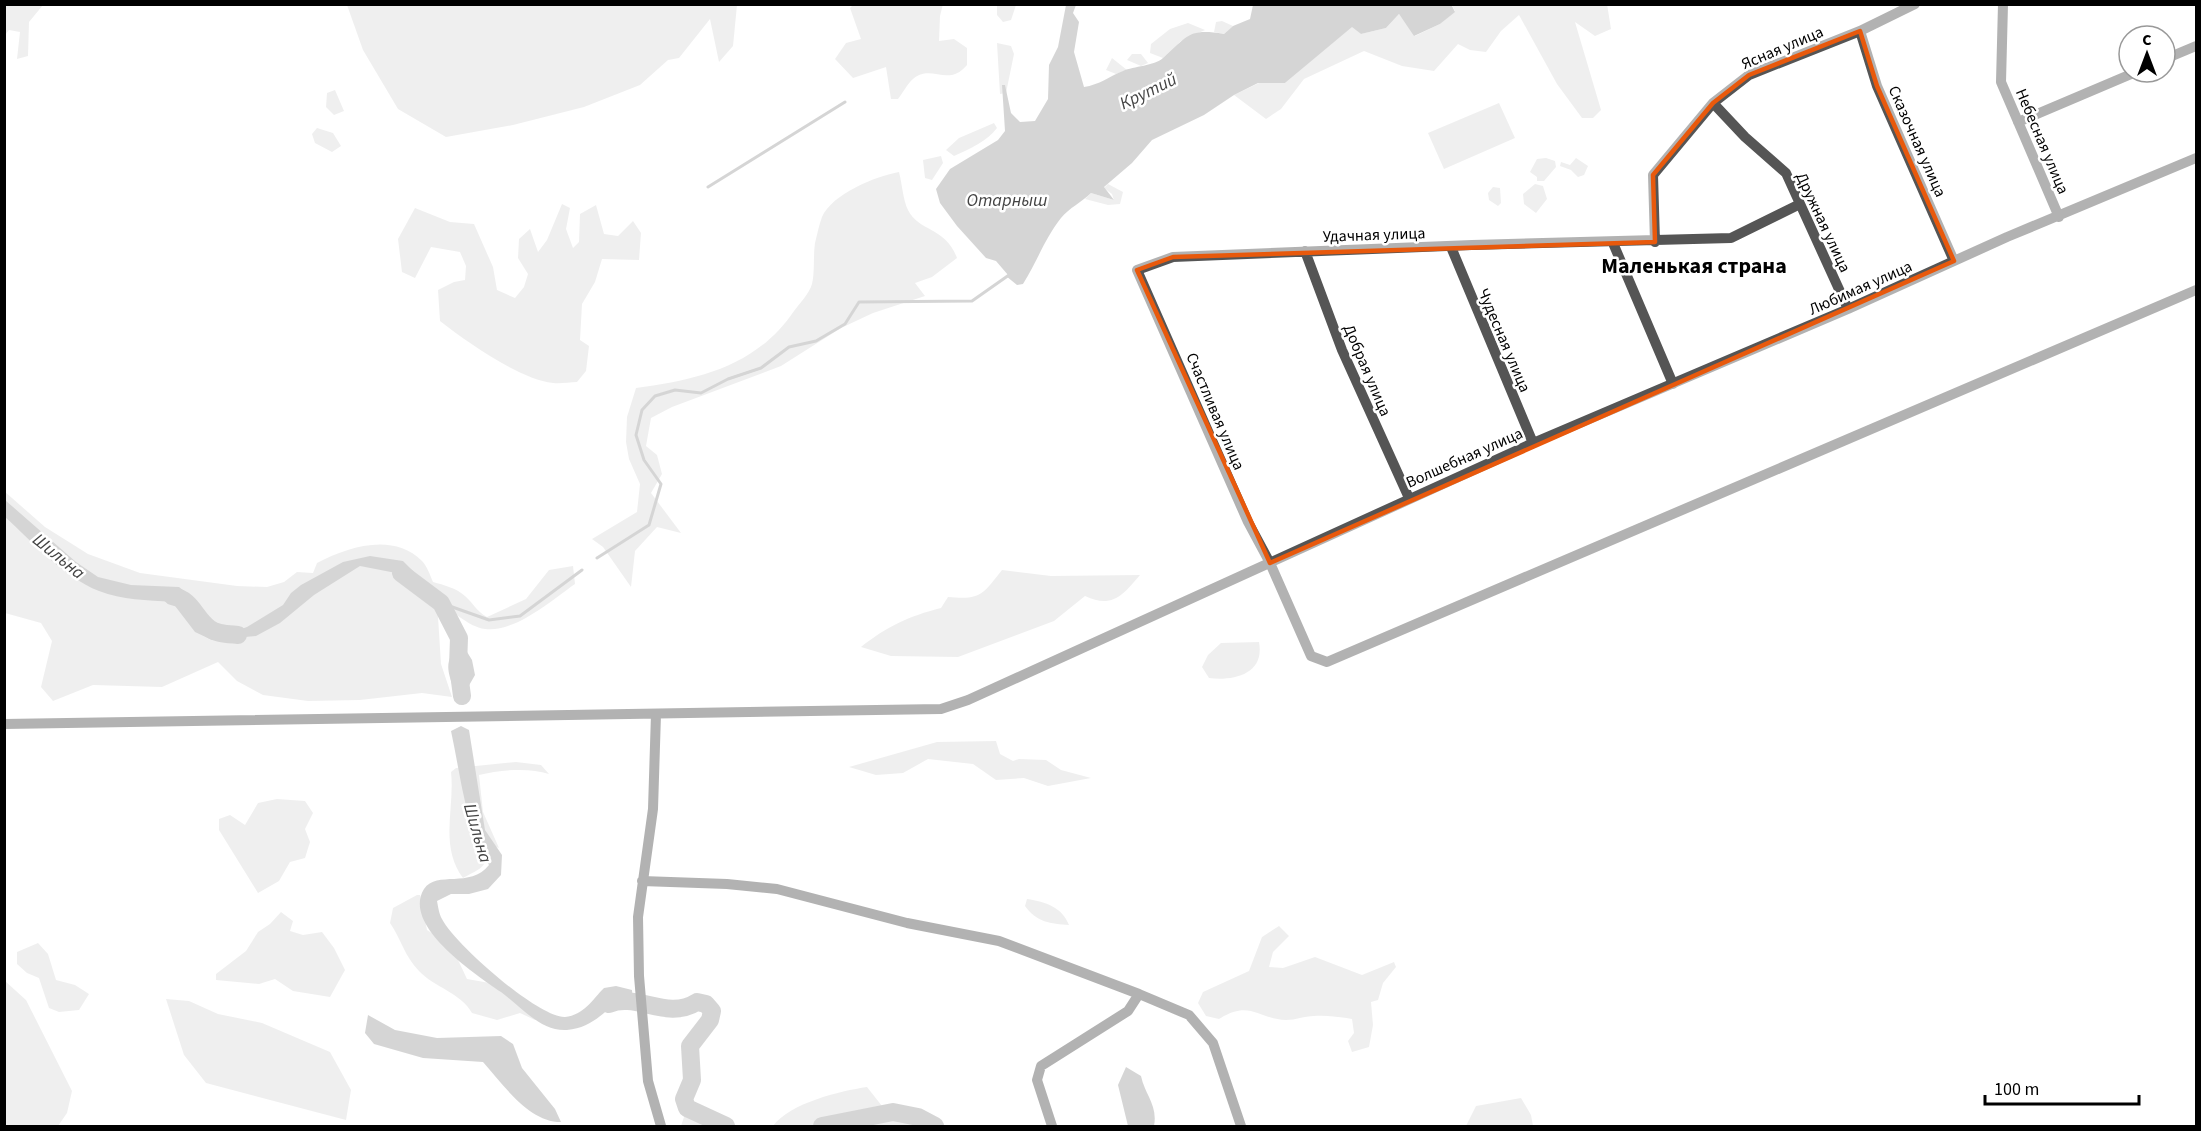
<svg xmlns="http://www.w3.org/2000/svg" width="2201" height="1131" font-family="'Source Sans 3',sans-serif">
  <rect width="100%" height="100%" fill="#fff"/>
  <!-- green -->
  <path fill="#dcdcdc" d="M5,4l38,1 -14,17 -1,34 -11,3 3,-27 -11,-2 -4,5z
    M943,4l-3,12 -1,25 15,-2 13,9v17c-19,23 -36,-2 -54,14 -6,5 -10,14 -15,20h-7l-5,-32 -33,11 -18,-19 11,-16 15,-4 -11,-31 3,-3z
    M1607,4l4,25 -16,7 -20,-14 26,88 -8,8h-11l-25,-34 -38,-69 -18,16 -15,21 -16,-2 -12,-6 -24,27 -32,-5 -38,-15 -60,28 -23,30 -15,10 -32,-24 25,-12h26l67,-57 9,8 25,-6 13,-14 16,22 25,-12 15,-13 -3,-6z
    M347,5v-1l390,1 -4,41 -14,16 -9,-43 -31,39 -11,2 -28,25 -56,22 -71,18 -67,12 -48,-28 -35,-59z
    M997,5h19l-5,15 -8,2 -6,-7z
    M1222,21l11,5 -9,8 -10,-2 2,-10z
    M1188,23l17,7 -24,11 -18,17 -13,-5 1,-9 19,-15z
    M997,43l14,3 3,8 -8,39 -6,1z
    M1132,54h9l7,9 -7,3 -14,-6z
    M1112,58l15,12 -11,4 -10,-4z
    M335,90l9,21 -10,4 -8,-8 1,-14z
    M1499,103l16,35 -71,31 -16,-36z
    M994,123l3,5c-10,13 -27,21 -43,28l-8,-6 13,-12z
    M317,128l16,5 8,13 -9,6 -17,-9 -3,-9z
    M941,156l2,7 -11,17 -7,-2 -2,-18z
    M1546,158l9,3 1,6 -12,14h-7v-4l-7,-5 7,-13z
    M1576,158l12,8 -4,9 -6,2 -7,-7 -11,-4 1,-4 9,3z
    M899,172c3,11 4,28 9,38 11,22 38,17 49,48l-25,19 -17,6 10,13 -52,17 -32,15 -60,38 -109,41 -21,11 -5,28 11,9 5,19 -11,19 30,40 -24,-6 -22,24 -4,36 -28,-40 -11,-8 45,-27 3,-28 -11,-25 -3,-17 1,-25 9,-29c62,-8 121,-22 158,-77 6,-8 15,-17 18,-27 3,-12 1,-28 3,-41 2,-8 4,-18 7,-26 10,-23 54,-41 77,-45z
    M1108,184l15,8 -3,12 -12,1 -23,-6 6,-6 23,7 -2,-6 -8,-6z
    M1535,184l8,2 4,13 -11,14 -12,-9 -1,-10z
    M1493,187l7,1 1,15 -3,3 -9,-6 -1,-7z
    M562,204l8,4 -4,21 7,19 6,-6 1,-28 16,-9 8,29 14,2 15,-15 8,12 -2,27 -37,-1 -7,23 -13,22 -2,36 9,6 -3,25 -9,11c-8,0 -16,2 -24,1 -34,-4 -86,-41 -113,-62l-2,-31 16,-8 11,-2 1,-14 -6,-14 -29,-5 -16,31 -13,-6 -4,-33 17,-31 35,14 24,2 19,43 4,23 18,8 9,-11 4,-13 -10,-16 1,-19 11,-10 8,23 9,-12z
    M4,491l41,36 43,27 52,19 97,13 30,1 17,-5 13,-10 16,1 4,-10c31,-16 76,-31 105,-2 5,5 8,14 11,21 11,3 23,6 32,14 9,8 11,15 22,21l39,-18 23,-29 24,-4 2,18c-23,16 -60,49 -90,45 -17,-2 -34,-20 -48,-28l4,63 11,33 -30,-4 -62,7 -52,1 -45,-6 -26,-14 -19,-19 -56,25 -69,-2 -40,16 -12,-14 11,-46 -11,-18 -36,-10z
    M1002,570l49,6 89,-1c-17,20 -28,34 -55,21l-31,25 -96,36 -67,-1 -30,-9c25,-20 48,-31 80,-39l7,-11c33,3 34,-2 54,-27z
    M1259,642c6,32 -25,39 -50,36l-7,-11 6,-12 13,-12z
    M996,741l4,13 13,7 6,-2 27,1 15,10 30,8 -43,8 -24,-8 -28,2 -23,-16 -45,-5 -25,14 -27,2 -27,-8 88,-25z
    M516,762l25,3 8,9c-21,-7 -49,-4 -70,1l4,37 16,36 -11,-4c0,23 -6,24 -25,34 -24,-33 -8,-69 -12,-106l5,-4z
    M277,799l28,2 8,12 -8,16 5,13 -5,16 -15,4 -11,19 -21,12 -39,-63v-11l11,-4 15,10 13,-22z
    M417,895h3l7,35 24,15 16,34 34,6 48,35h-14l-15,-7 -23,7 -25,-7c-12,-21 -37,-25 -53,-42 -14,-14 -18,-32 -29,-48l3,-15z
    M1027,899c19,3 35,8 42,26 -18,-1 -33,-3 -44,-19z
    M281,912l12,9 -3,10 13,4 19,-3 12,16 11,22 -15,27 -37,-6 -18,-12 -16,5 -43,-4v-6l30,-23 12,-19 12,-8z
    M1279,926l10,10 -16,16 -4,15 14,1 32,-11 47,18 32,-13 2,5 -13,16 -5,17 -7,2 2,23 -4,22 -17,5 -4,-11 6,-8 -2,-14c-12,-2 -25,-4 -38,-3 -10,0 -18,4 -28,4 -28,-1 -36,-21 -67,-1l-13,-3 -8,-13 5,-11 46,-21 13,-34z
    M38,943l10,11 8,26 19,5 14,9 -10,16 -20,2 -10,-4 -10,-30 -12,-5 -10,-9v-12z
    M5,981l21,19 46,91 -5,22 -9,13h-53z
    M166,999l23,2 29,13 44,9 68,29 21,38 -5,30 -140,-37 -22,-28z
    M867,1087l15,19 11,6 25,5 17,9h-162c17,-23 67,-35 94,-39z
    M1521,1098l10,17 2,11h-67l10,-20z
    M687,1108l39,18h-45z"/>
  <!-- water -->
  <path fill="#a3a3a3" d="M1451,4l4,8 -15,12 -26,12 -15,-22 -13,14 -25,6 -9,-7 -67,56h-27l-24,12 -30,20 -52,25 -20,23 -28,24 10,13 -23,-7c-9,9 -22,15 -30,25 -16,20 -24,44 -38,66l-6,1 -11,-9 2,-1 -12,-14 -10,-3 -29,-32 -17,-23 -4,-14 14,-20 48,-29 7,-9 -3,-46h3l6,28 9,9 15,-1 13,-22 1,-34 9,-18 8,-42h10l-3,8 6,9 -5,30 10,35c15,-2 26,-11 39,-16 11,-5 31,-5 40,-13 25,-22 25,-30 61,-24l9,-8 17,-7 3,-14z
    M5,500l71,62 22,15 33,8 48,2 9,7 8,24 7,9 24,7 20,-7 36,-22 8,-12 10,-8 42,-23 27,-6 33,5 18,18 -4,11 -21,-17 -36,-7 -46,29 -34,28 -24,13 -44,4 -17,-8 -23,-30c-25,-2 -50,-2 -73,-11 -36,-14 -66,-49 -94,-74z
    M459,639l13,21 3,15 -8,14h-13c-10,-26 -6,-27 5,-50z
    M461,726l8,4 16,100 17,25 -1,20 -13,14 -19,5h-18l-14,7c1,5 2,13 5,18 12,24 96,99 123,98 19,-2 27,-17 39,-29l12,-2 16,4 1,14 -15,-3c-17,14 -28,27 -51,29 -26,2 -47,-24 -66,-38 -23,-16 -100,-66 -77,-103 13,-19 46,0 65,-24 -24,-40 -28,-88 -38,-134z
    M368,1015l27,15 42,8 64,-2 12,8 9,24 33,41 6,13c-33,0 -58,-38 -78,-60l-60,-4 -49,-14 -9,-11z
    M1126,1067l15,9c4,19 17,29 13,50h-26l-10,-41z"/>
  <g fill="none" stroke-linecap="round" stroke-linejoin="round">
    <!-- stream -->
    <path stroke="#a3a3a3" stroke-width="3" d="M708,187l137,-85
      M597,558l52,-33 12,-41 -17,-24 -8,-25 6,-25 13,-14 20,-6 26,3 27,-14 33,-11 28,-21 27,-6 29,-17 14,-22 113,-1 37,-26
      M441,603l48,17 31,-4 62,-46"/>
    <!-- river -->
    <path stroke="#a3a3a3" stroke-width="18" d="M401,573l40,30 18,35 -1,28 4,30
      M172,596c20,3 23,22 37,32 7,6 19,6 29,7
      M609,1004c27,-12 58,17 88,-2l9,2 6,7 -2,9 -20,26 2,34 -8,19 3,9 39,18
      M822,1126l71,-14 25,5 17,9"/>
    <!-- street -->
    <path stroke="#555" stroke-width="10" d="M2003,4l-2,78 58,135
      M1860,31l17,55 77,175
      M2165,59l31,-13
      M1713,103l32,34 41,36 62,136
      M2018,122l118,-50
      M1800,204l-69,34 -259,7 -299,12 -36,13 111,252 22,41 41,93 16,6 869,-372
      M1655,242l-2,-67 60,-72 36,-28 111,-44 55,-27
      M1613,243l60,141
      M1451,247l82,196
      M1305,251l37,99 67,148
      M656,714l-3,95 -15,108 1,59 9,105 13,45
      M4,724l937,-15 27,-9 565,-257 315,-134 159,-72 189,-79
      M642,881l85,3 50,5 130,34 92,18 140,53 50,21 24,28 28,83
      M1052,1126l-15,-46 4,-14 87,-55 11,-17"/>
  </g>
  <!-- marked area -->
  <path d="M0 0H2201V1131H0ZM1860,31l17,55 77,175 -684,302 -133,-293 36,-13 482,-15 -2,-67 60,-72 36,-28z" fill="#fff" fill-opacity=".55" fill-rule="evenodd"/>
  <path fill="none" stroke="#e8590c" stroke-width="4.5" stroke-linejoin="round" d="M1860,31l17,55 77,175 -684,302 -133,-293 36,-13 482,-15 -2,-67 60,-72 36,-28z"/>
  <g text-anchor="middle" stroke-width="5" stroke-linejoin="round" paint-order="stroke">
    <!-- street labels -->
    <g font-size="16" fill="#000" stroke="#fff">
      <text transform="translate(1782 47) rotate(-23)" y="6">Ясная улица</text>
      <text transform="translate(1918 141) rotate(66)" y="6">Сказочная улица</text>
      <text transform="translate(2043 141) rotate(67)" y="6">Небесная улица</text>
      <text transform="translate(1824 222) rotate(65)" y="6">Дружная улица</text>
      <text transform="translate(1374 234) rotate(-2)" y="6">Удачная улица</text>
      <text transform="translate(1860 287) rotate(-24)" y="6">Любимая улица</text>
      <text transform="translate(1505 340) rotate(67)" y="6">Чудесная улица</text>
      <text transform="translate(1368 370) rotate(67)" y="6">Добрая улица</text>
      <text transform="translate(1216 411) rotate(67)" y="6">Счастливая улица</text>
      <text transform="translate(1464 457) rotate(-24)" y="6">Волшебная улица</text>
    </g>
    <!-- water labels -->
    <g font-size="18" font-style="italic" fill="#444" stroke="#fff">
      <text transform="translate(1148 91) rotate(-26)" y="6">Крутий</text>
      <text x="1007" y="206">Отарныш</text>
      <text transform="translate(59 556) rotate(39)" y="6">Шильна</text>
      <text transform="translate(478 833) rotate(74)" y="6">Шильна</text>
    </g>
    <!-- district labels -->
    <g font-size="22" font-weight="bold" fill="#000" stroke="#fff">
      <text x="1694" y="273">Маленькая страна</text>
    </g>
  </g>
  <!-- border -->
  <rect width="2201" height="1131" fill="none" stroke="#000000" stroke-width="12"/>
  <!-- north arrow -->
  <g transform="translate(2147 54)"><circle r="28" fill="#ffffff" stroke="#999999" stroke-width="1.5"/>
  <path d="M0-4.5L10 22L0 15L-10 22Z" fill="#000000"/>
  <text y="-9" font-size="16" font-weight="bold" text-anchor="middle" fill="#000000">С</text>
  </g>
  <!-- scale -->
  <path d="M1985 1095v9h154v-9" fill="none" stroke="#000000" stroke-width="3"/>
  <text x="1994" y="1095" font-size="18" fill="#000000" stroke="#ffffff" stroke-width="4.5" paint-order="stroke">100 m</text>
</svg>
